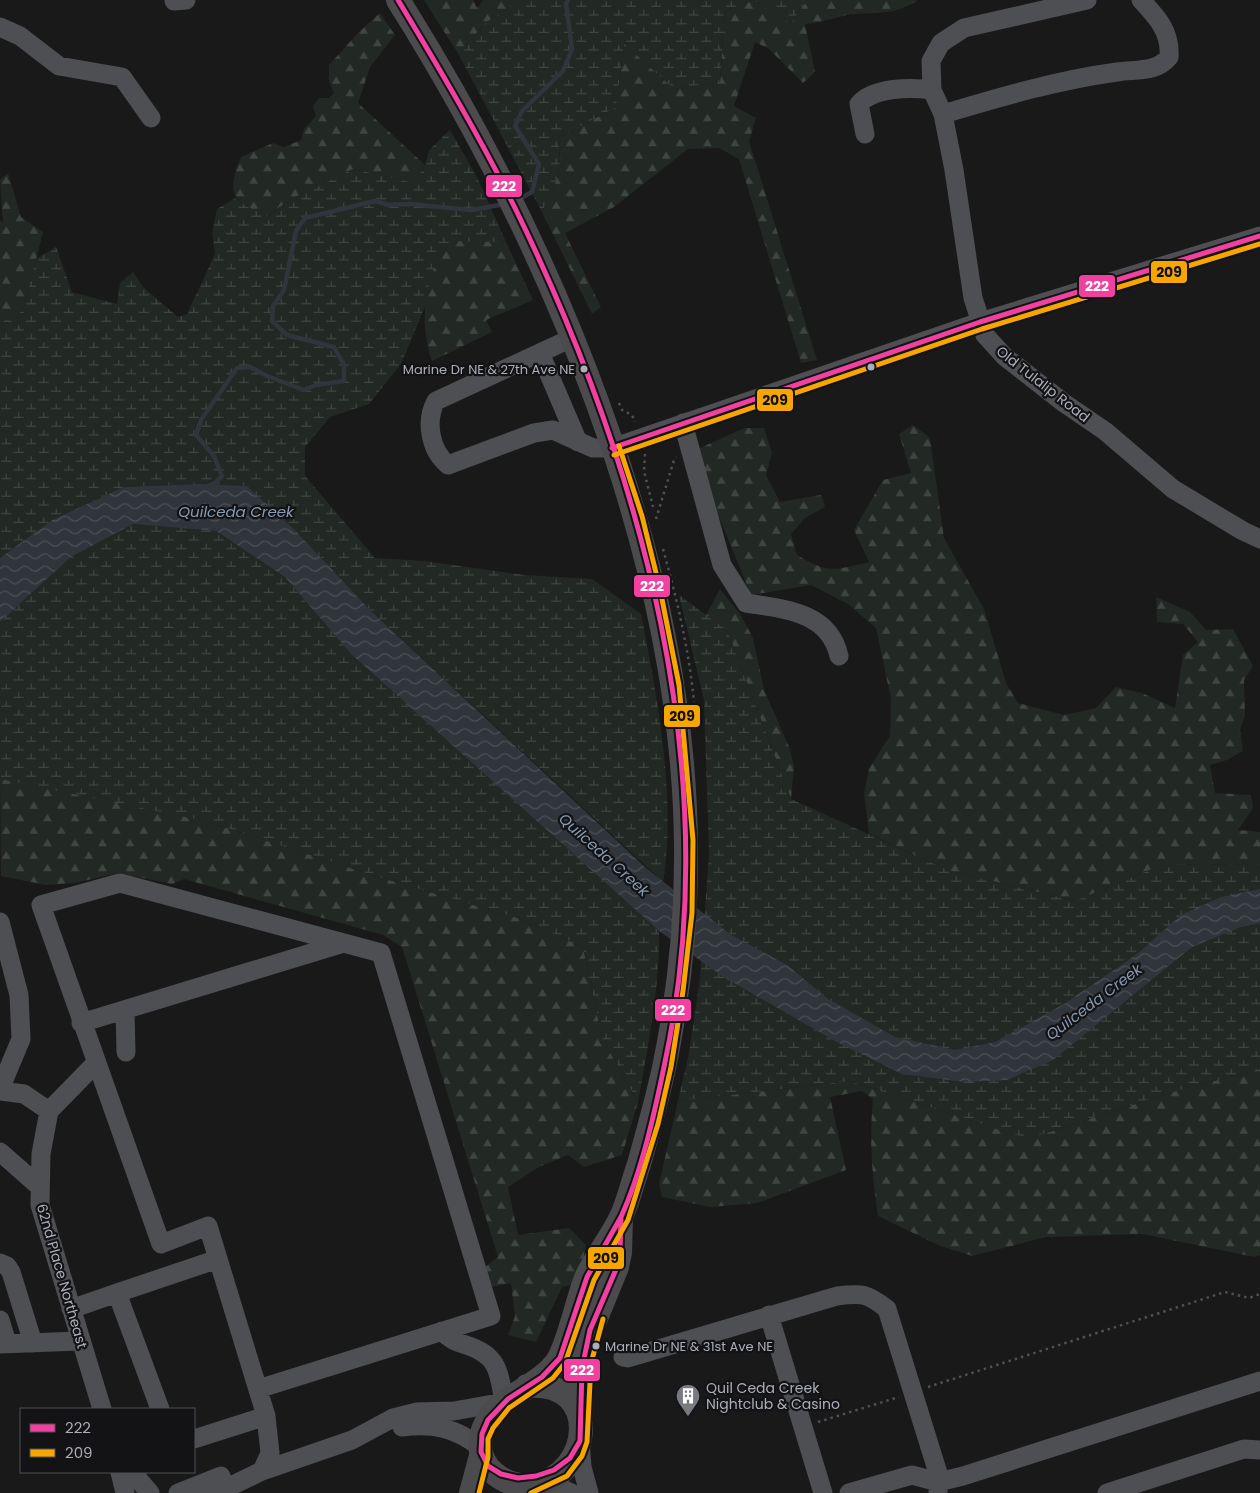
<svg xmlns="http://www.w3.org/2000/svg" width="1260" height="1493" font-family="Poppins,sans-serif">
  <defs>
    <pattern id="forest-firs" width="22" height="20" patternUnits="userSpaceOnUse" patternTransform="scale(1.25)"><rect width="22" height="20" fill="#222823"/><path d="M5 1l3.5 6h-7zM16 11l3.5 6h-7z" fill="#3f4541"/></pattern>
    <pattern id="wetland-marsh" width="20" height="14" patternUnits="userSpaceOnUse" patternTransform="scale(1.25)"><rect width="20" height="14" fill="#222823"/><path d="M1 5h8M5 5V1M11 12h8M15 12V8" fill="none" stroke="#3f4541"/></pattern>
    <pattern id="water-waves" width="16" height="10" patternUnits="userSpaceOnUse" patternTransform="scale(1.25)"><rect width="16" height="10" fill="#30353c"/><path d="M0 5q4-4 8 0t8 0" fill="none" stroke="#4b5056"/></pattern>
  </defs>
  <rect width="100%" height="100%" fill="#191919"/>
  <!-- forest -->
  <path fill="url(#forest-firs)" d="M424,0h49l4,8 6,-8h37l-36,24 -25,31z
    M753,0l38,23 16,-23h111c-25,17 -43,11 -71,15 -14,3 -27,8 -42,9l10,48 -12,11 -35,-35 -13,-6 -21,64 22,12 -7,23 68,219 -16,3 -62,-204 -20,-11 -31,1 -74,58 -49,26 36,74 -9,7 -50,-102 18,-40 -1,-34 57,-31 8,-64 50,46 46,-7 5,-71z
    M380,13l15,22 -25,32 -12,36 67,62 -11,18 -61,-14 -63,31 -23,16c-36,-16 -41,-21 -26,-59l32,-14 11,4 17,-7 3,-11 12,-13 -3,-10 6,-8h10l5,-5 -5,-12v-16l30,-33z
    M8,173l13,44 22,15 -20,79 -23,12v-103l3,3 -3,-43z
    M452,240l54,2 27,58 -47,20 6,12 -60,29c-11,-29 -9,-70 3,-99 4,-8 12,-15 17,-22z
    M913,425l17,13 14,100 40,71 22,74 12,20 46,12 32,-7 20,-21 26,6 33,15 8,-53 15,-13 -15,-18 -26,-2 -1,-25 34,15 16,18 27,-1 20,37 -9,14 1,35 -5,15 3,21 -16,9 -17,5 5,28 36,2 2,13 -15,22 22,2v33l-96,-1 -89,37 -125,-30 -81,-37 -5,-41 5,-25 21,-32 1,-37 -15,-71 -28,-24 -37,-19 -60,10 -45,-110 -8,-36 46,-21h20l8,25 -6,22 14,27 41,-7 4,12 -20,11 -14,16 6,21c31,19 38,15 72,7l-15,-32 29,-50 28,-7 -12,-39z
    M720,589l20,25 13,24 11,52 26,59 4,18 -3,32 -64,-169 -21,-15z
    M5,778l200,43 174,56 139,41 65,29 19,91 36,64 -16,53 -38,12 -16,-12 -29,12 -31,20 10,48 51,-7 17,17 -7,38 -17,4 -26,55 -28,-7 7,-19 -4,-33 -19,4 -7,-20 13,-10 -96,-310 -19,-12 -199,-56 -12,5 -54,-11 -43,10 -29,2 -45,-9 -1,-97z
    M1260,1069v186l-5,2 -113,-23 -96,3 -74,19 -34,-11 -60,-29c-6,-42 -9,-74 -5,-117l-11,-8 -32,6 16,73 -89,33 -47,4 -48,-10 -3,-13 19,-83 172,-20 178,58 144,-47z"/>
  <!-- wetland -->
  <path fill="url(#wetland-marsh)" d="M520,0h287l-16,23 -38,-23 -28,11 -5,71 -46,7 -50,-45 -8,63 -57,31 1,34 -18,40 -83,-157 25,-31z
    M450,130l27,47 29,65 -54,-1c-16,19 -24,36 -25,61l-26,62 -32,40 -39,13 -25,30v29l70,82 49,3 101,14 67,4 49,35c16,80 36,188 22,268l-292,-271 -76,-81 -48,-44 -47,-2 -76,3 -72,33 -52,38v-235l23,-12 13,-52 20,-12 16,45 45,12 3,-21 13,-11 10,15 35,30 9,-3 28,-60 -3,-21 5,-24 18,-11 13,9 20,9 22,-16 63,-31 61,14 11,-18 4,-15z
    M133,524l83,7 69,46 66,77 308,277c1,57 -11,114 -21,171l-36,-64 -19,-91 -65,-29 -139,-41 -174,-56 -205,-42v-157l71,-65z
    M679,595l48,35 64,169 159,72 125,30 89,-37 96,1v204l-88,23 -144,47 -178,-58 -172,20 11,-48 11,-75 9,-125 -5,-153z"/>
  <!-- water -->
  <path fill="url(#water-waves)" d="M200,484l47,2 48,44 76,81 275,257 85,67 56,30 41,34 67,38 60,13 40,-8 69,-38 73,-50 44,-39 40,-18 39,-8v34l-19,4 -49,20 -139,113 -46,20 -42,2 -63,-8 -67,-33 -113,-65 -63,-45 -308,-277 -66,-77 -69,-46 -83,-7 -62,33 -71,65v-64l52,-38 72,-33z"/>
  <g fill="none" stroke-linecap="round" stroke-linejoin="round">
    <!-- stream -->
    <path stroke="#30353c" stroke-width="4.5" d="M517,200l15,-8 7,-28 -24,-38 7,-15 41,-40 9,-22 -6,-45 2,-4
      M208,486l7,-3 7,-7 -8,-20 -18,-21 5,-15 36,-52 13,-1 17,9 37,14 12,-5 28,-4v-16l-10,-18 -47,-12 -15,-14 1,-15 11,-16 12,-59 9,-13 70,-17 14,4 20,-1 62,6 34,-6"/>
    <!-- path -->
    <path stroke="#4f5052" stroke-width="2.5" stroke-dasharray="2.5 4" stroke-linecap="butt" d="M619,403l3,7 10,5 3,7
      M645,454l-1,17 9,36
      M656,519l18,-59 2,-3
      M663,549c14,50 26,101 31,153
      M928,1387l297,-95 24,6 11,-4
      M818,1422l81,-25"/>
    <!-- minor -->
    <path stroke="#4e4f52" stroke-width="19" d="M1087,0l-123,28 -23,15 -10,18 1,29 11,24 11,56 19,128 12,37 19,21 60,47 41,28 68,58 70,42 17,8
      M174,1l12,-1
      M0,27l20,9 39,30 63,11 29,41
      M943,114c57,-17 115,-34 174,-42 19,-3 39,1 52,-15 2,-25 -12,-40 -28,-57
      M865,134l-6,-30c15,-17 52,-17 73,-14
      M572,338l-136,63c-11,20 -6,49 12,64l86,-32 19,-3 40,18h19l368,-126 280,-86
      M540,353l38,89
      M683,423l39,142 24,38c37,6 83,8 93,53
      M0,922l19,73 2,44 -21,50
      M125,1010l1,42
      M81,1023l263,-80
      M0,1091l24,3 25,17
      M49,1111l-8,43 -1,51 62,204
      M49,1111l46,-47
      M0,1152l40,35
      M0,1263l7,3 4,6 22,71
      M71,1309l46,-16
      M769,1315l54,178
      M0,1320l7,23
      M0,1344l80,-3
      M623,1357l5,1 209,-62c25,-3 30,-3 50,13l51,164v20
      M258,1389l233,-73 -110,-363 -261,-70 -79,22 120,339 47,-18 58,190 4,37 -8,18
      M160,1409l-43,-116 101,-34
      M402,1427c31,-4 55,1 79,21
      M194,1439l72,-23
      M580,1441l2,26 7,26
      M120,1472l5,21
      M132,1472l18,21
      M545,1481l26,12
      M178,1493l43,-17
      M208,1493l27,-9 27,-13 90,-31 41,-22 24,-6 37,-1 50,-9c-5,-31 -6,-47 -38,-57 -10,-3 -17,-6 -24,-14
      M849,1493l63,-18 26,7 25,-6 297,-95
      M1107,1493l137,-44 16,1"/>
    <!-- major -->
    <path stroke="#4b4b4e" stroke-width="24" d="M398,0c152,241 285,555 288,844 1,75 -7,151 -22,224 -7,32 -16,64 -25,96 -6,17 -10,35 -17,51 -10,22 -26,41 -36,63 -9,22 -18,69 -30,85 -21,28 -67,34 -75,74 -6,29 23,51 51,48 61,-8 71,-106 -5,-99
      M581,1415l1,-47 6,-30 29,-71 3,-14 1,-35
      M471,1493l10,-37"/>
    <defs>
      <path id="bus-1" d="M398,0c41,68 82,137 117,208 127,260 212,565 150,854 -10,49 -23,109 -44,155
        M612,448l368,-126 280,-86
        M621,1217l-1,36 -3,14 -27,63 -8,38 -2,73 -10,17 -16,12 -18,6 -18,2 -17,-4 -13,-8 -7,-14 1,-18 6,-14 20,-21 34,-22 18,-19 27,-81z"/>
      <path id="bus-2" d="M614,455l368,-126 278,-85
        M479,1493l9,-36v-18l5,-11 16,-20 44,-30 12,-15 29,-83 34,-60 30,-96 13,-57 12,-76 9,-78 1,-73 -14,-155 -19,-96 -18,-73 -23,-70
        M531,1493l36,-17 15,-20 5,-14 4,-79 12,-44"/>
    </defs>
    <!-- bus-1 casing -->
    <use href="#bus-1" stroke="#131315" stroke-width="9"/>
    <!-- bus-2 casing -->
    <use href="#bus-2" stroke="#131315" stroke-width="9"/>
    <!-- bus-1 -->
    <use href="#bus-1" stroke="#f240a1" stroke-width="5"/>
    <!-- bus-2 -->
    <use href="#bus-2" stroke="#f7a600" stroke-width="5"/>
  </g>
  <!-- icons -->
  <defs>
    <symbol id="building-pin" viewBox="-11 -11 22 30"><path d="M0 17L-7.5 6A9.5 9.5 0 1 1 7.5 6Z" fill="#797a80" stroke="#131315"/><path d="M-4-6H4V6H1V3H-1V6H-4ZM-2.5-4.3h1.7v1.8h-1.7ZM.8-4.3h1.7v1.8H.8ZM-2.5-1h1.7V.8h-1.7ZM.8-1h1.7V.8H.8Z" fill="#fff"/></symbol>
  </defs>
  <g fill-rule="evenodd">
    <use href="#building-pin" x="674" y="1382" width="28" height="38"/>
  </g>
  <!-- markers -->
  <g fill="#acafb8" stroke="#131315" stroke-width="2">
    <circle cx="871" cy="367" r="4.5"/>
    <circle cx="584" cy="369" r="4.5"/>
    <circle cx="596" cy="1346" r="4.5"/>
  </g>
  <g text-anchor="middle" stroke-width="4.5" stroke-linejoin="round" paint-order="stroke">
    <!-- bus labels -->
    <g font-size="13" fill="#acafb8" stroke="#131315" text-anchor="end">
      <text x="575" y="374">Marine Dr NE &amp; 27th Ave NE</text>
      <text x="605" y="1351" text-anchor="start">Marine Dr NE &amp; 31st Ave NE</text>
    </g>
    <!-- street labels -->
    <g font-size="14" fill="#acafb8" stroke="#131315">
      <text transform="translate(1043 384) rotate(38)" y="5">Old Tulalip Road</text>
      <text transform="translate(62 1276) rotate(74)" y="5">62nd Place Northeast</text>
    </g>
    <!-- poi labels -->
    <g font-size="14" fill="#acafb8" stroke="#131315" text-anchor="start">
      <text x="706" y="1393">Quil Ceda Creek<tspan x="706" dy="16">Nightclub &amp; Casino</tspan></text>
    </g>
    <!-- water labels -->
    <g font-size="15" font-style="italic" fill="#879aaf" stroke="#131315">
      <text x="236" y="517">Quilceda Creek</text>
      <text transform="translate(604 855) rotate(42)" y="5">Quilceda Creek</text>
      <text transform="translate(1094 1002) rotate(-37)" y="5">Quilceda Creek</text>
    </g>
  </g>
  <g stroke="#131315" stroke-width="2">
    <rect x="485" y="174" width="38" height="24" rx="5" fill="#f240a1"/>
    <rect x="1150" y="260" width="38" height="24" rx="5" fill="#f7a600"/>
    <rect x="1078" y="274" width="38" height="24" rx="5" fill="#f240a1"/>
    <rect x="756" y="388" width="38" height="24" rx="5" fill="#f7a600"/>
    <rect x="633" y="574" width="38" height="24" rx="5" fill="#f240a1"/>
    <rect x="663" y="704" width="38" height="24" rx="5" fill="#f7a600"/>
    <rect x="654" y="998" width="38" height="24" rx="5" fill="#f240a1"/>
    <rect x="587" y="1246" width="38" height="24" rx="5" fill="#f7a600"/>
    <rect x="563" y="1358" width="38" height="24" rx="5" fill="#f240a1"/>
  </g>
  <g font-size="14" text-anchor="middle" font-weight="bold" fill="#fff">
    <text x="504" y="191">222</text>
    <text x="1097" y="291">222</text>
    <text x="652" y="591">222</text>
    <text x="673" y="1015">222</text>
    <text x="582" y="1375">222</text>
  </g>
  <g font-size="14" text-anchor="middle" font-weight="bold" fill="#111">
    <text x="1169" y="277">209</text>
    <text x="775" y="405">209</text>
    <text x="682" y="721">209</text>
    <text x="606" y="1263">209</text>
  </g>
  <!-- legend -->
  <rect x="20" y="1408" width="175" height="65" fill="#131315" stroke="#505156"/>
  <rect x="30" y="1424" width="25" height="8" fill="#f240a1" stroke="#505156"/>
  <text x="65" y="1433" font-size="15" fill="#acafb8">222</text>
  <rect x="30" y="1449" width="25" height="8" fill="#f7a600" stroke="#505156"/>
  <text x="65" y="1458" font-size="15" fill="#acafb8">209</text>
</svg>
